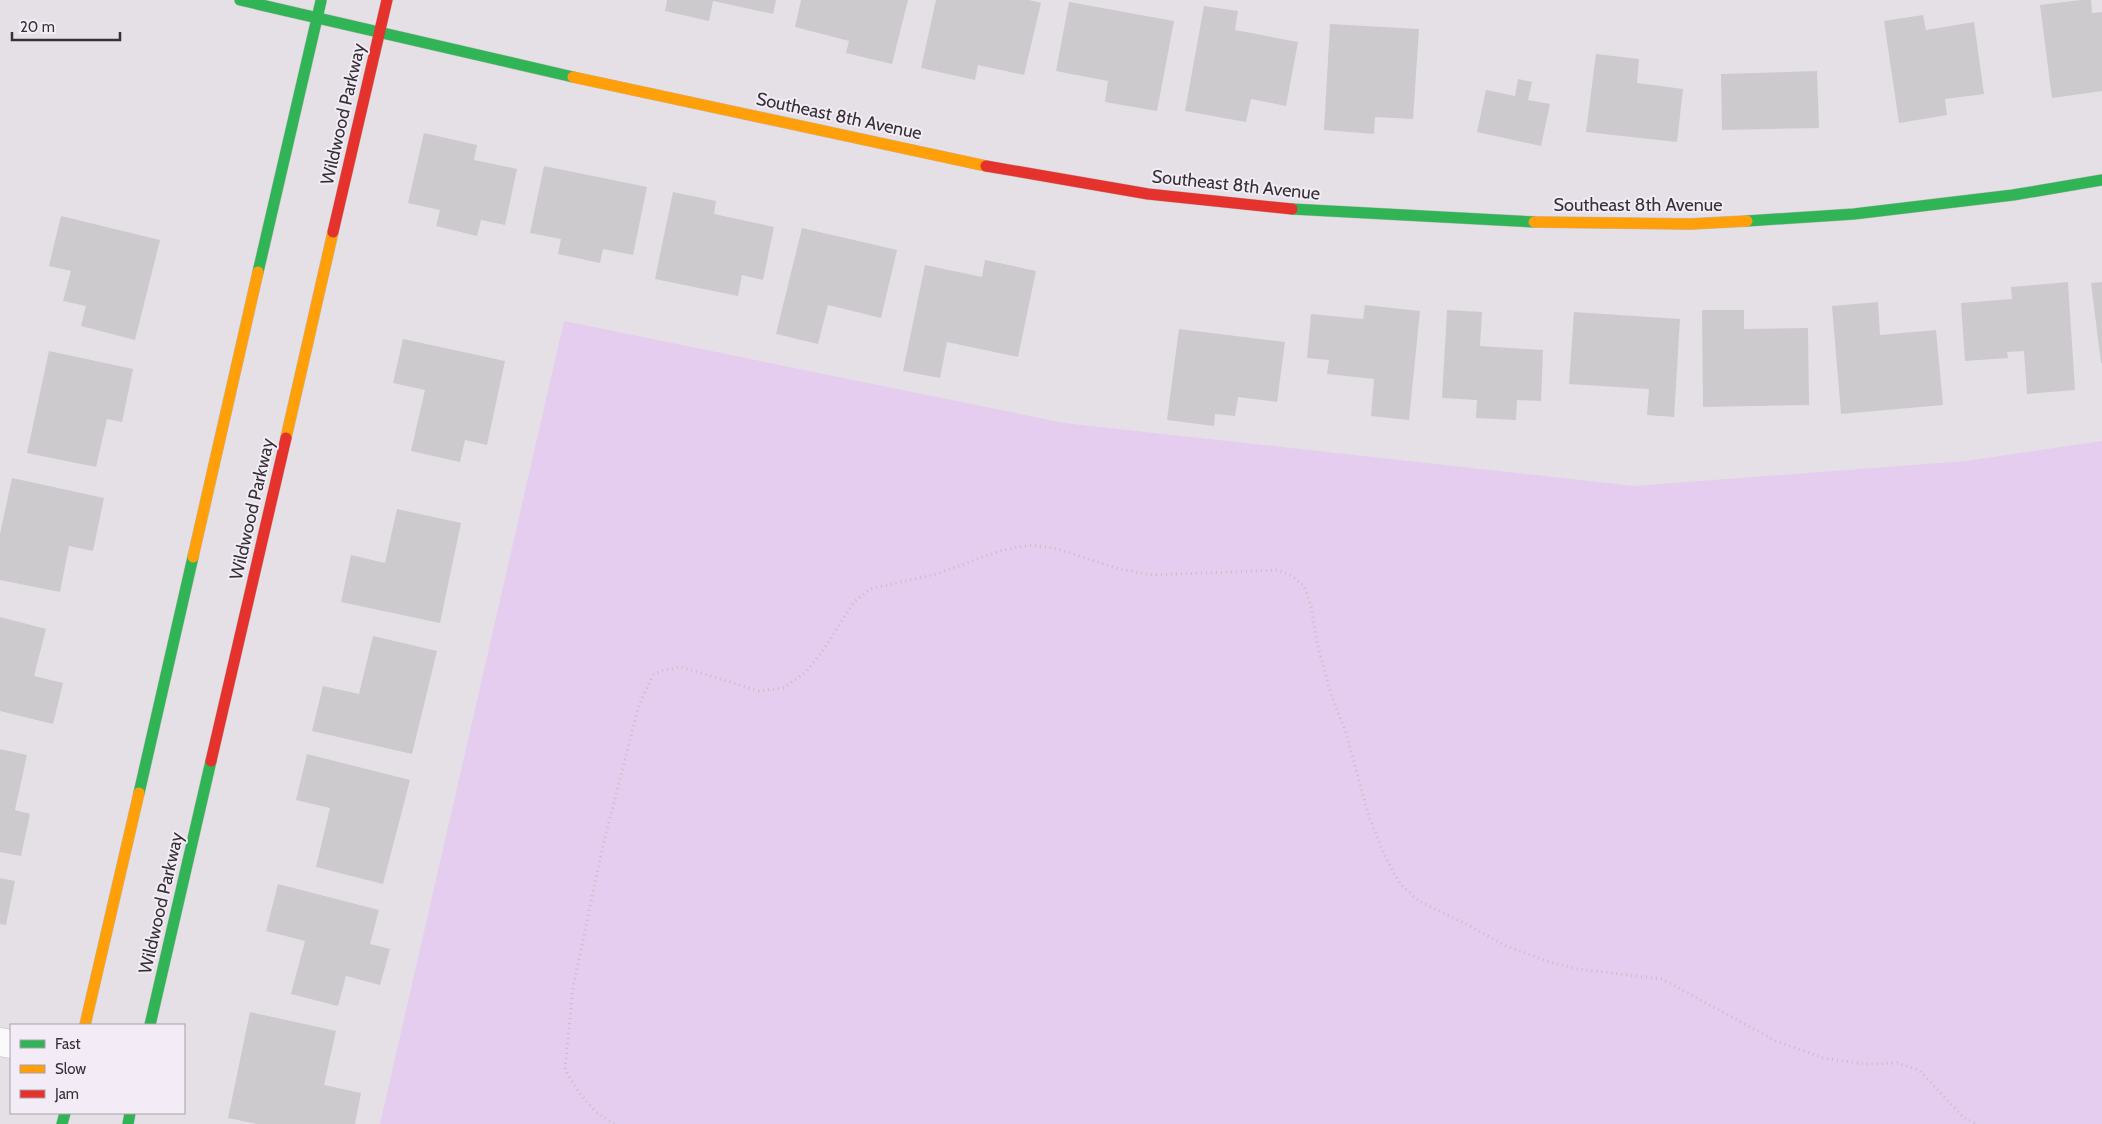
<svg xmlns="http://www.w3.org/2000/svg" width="2102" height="1124" font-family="Cabin,sans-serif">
  <rect width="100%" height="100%" fill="#e4e0e6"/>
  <!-- green -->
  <path fill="#e4cdee" d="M564,321l500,102 570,63 332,-25 136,-20v683h-1722z"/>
  <!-- building -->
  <path fill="#cdcace" d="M667,0h109l-3,14 -60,-13 -4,20 -44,-10z
    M801,0h107l-16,64 -46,-11 3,-12 -54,-14z
    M936,0h93l12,3 -17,72 -46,-10 -3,15 -54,-12z
    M2081,0h10l1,13 10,-1v79l-50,7 -12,-93z
    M1069,2l105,19 -17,90 -52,-9 3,-21 -52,-10z
    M1204,6l34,5 -3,19 63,12 -12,64 -35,-7 -5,23 -61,-11z
    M1923,15l3,15 48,-8 10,72 -39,5 2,16 -48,8 -15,-102z
    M1330,24l89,5 -6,90 -38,-2 -1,17 -50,-4z
    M1596,54l43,5 -2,24 46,6 -6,53 -91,-10z
    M1817,71l2,57 -97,2 -1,-56z
    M1518,79l14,3 -4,18 22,4 -9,42 -64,-14 9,-42 29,6z
    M424,133l53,12 -3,15 43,9 -12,56 -24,-5 -4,16 -41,-10 4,-16 -32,-7z
    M544,166l103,21 -14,68 -30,-6 -3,14 -42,-9 3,-15 -31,-6z
    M673,192l43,9 -2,13 60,13 -11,53 -21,-5 -4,21 -83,-17z
    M61,216l99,24 -25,100 -54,-14 5,-20 -23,-5 8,-30 -22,-5z
    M802,228l95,22 -16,68 -53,-13 -10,39 -42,-10z
    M985,260l51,11 -18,86 -71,-15 -7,36 -37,-7 22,-106 57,12z
    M2068,282l7,108 -48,4 -3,-43 -17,1 1,6 -43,3 -4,-58 51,-4 -1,-12z
    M2102,282v81h-1l-10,-80z
    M1878,302l2,33 56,-5 7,75 -102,9 -9,-108z
    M1365,305l55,6 -11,109 -38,-4 3,-37 -47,-5 2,-14 -22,-2 4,-44 52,5z
    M1447,310l35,2 -2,34 63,4 -2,51 -24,-1 -1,20 -40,-2 1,-18 -35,-2z
    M1702,310h42v19l64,-1 1,77 -106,2z
    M1574,312l106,7 -6,98 -27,-2 2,-26 -80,-5z
    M1179,329l106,13 -8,60 -39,-5 -3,19 -20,-2 -1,12 -47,-6z
    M403,339l102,22 -18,84 -22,-5 -5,22 -49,-11 14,-61 -32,-7z
    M49,351l84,18 -11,53 -15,-3 -11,48 -69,-14z
    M12,478l92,20 -11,53 -24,-5 -9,46 -60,-12v-46z
    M397,509l64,14 -21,100 -99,-21 10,-47 34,8z
    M0,617l46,12 -12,47 29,7 -10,41 -53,-13z
    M373,636l64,15 -25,103 -100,-23 11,-45 36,8z
    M0,749l27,6 -12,55 15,4 -9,42 -21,-4z
    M307,754l103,26 -27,104 -67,-17 14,-59 -34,-8z
    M0,878l15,3 -9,44 -6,-1z
    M278,884l101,26 -9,34 20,5 -10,36 -34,-9 -8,30 -47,-12 14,-53 -39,-10z
    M250,1012l86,19 -12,54 37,8 -6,31h-98l-29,-6z"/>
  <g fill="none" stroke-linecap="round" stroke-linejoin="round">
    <defs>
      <path id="street" d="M0,1042l11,2"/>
      <path id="fast" d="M240,0l333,77
        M1292,209l242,13
        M1747,221l107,-7 159,-19 89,-15
        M258,272l63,-271
        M139,793l54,-236
        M150,1025l61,-264
        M62,1124l3,-11
        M128,1124l2,-11"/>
      <path id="slow" d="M573,77l413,89
        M1534,222l157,2 56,-3
        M286,438l47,-206
        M193,557l65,-285
        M85,1025l54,-232"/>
      <path id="jam" d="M986,166l162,28 144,15
        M333,232l54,-232
        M211,761l75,-323"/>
    </defs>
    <!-- street casing -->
    <use href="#street" stroke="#c1bdc2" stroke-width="29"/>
    <!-- fast casing -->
    <use href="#fast" stroke="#c1bdc2" stroke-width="12"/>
    <!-- slow casing -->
    <use href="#slow" stroke="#c1bdc2" stroke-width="12"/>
    <!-- jam casing -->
    <use href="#jam" stroke="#c1bdc2" stroke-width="12"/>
    <!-- path -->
    <path stroke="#c3c1c3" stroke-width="3" stroke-dasharray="1 4" stroke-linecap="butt" d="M614,1124l-19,-13 -17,-20 -13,-22 8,-81 30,-143 36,-140 14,-30 8,-4 20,-4 78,24 24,-3 23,-16 16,-20 32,-50 16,-13 66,-15 67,-24 28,-5 27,4 61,20 33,6 126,-5 14,6 12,10 7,20 6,36 14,52 15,39 23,84 16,39 15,28 19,17 45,22 40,22 45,17 29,7 84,10 114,62 47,17 42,6 32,-1 22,7 45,48 13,6"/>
    <!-- street -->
    <use href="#street" stroke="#fbfafb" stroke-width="28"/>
    <!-- fast -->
    <use href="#fast" stroke="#30b455" stroke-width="11"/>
    <!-- slow -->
    <use href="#slow" stroke="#ff9f0a" stroke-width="11"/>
    <!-- jam -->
    <use href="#jam" stroke="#e5322d" stroke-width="11"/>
  </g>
  <g text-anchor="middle" stroke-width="4" stroke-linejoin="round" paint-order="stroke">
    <!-- street labels -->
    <g font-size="18" fill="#353236" stroke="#f3ebf6">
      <text transform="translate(343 114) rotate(-77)" y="6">Wildwood Parkway</text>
      <text transform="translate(839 116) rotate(12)" y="6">Southeast 8th Avenue</text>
      <text transform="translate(1236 185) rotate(6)" y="6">Southeast 8th Avenue</text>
      <text x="1638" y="211">Southeast 8th Avenue</text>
      <text transform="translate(252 509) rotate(-77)" y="6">Wildwood Parkway</text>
      <text transform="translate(161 903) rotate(-77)" y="6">Wildwood Parkway</text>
    </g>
  </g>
  <!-- legend -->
  <rect x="10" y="1024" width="175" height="90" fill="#f3ebf6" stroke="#a7a1a9"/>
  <rect x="20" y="1040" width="25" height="8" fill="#30b455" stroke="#a7a1a9"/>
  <text x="55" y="1049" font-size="15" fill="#353236">Fast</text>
  <rect x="20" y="1065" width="25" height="8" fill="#ff9f0a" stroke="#a7a1a9"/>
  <text x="55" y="1074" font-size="15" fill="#353236">Slow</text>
  <rect x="20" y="1090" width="25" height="8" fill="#e5322d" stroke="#a7a1a9"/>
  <text x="55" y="1099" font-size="15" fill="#353236">Jam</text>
  <!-- scale -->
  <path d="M12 32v8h108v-8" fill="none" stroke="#353236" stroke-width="2.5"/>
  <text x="20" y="32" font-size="15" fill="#353236" stroke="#f3ebf6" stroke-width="4" paint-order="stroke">20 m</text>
</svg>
